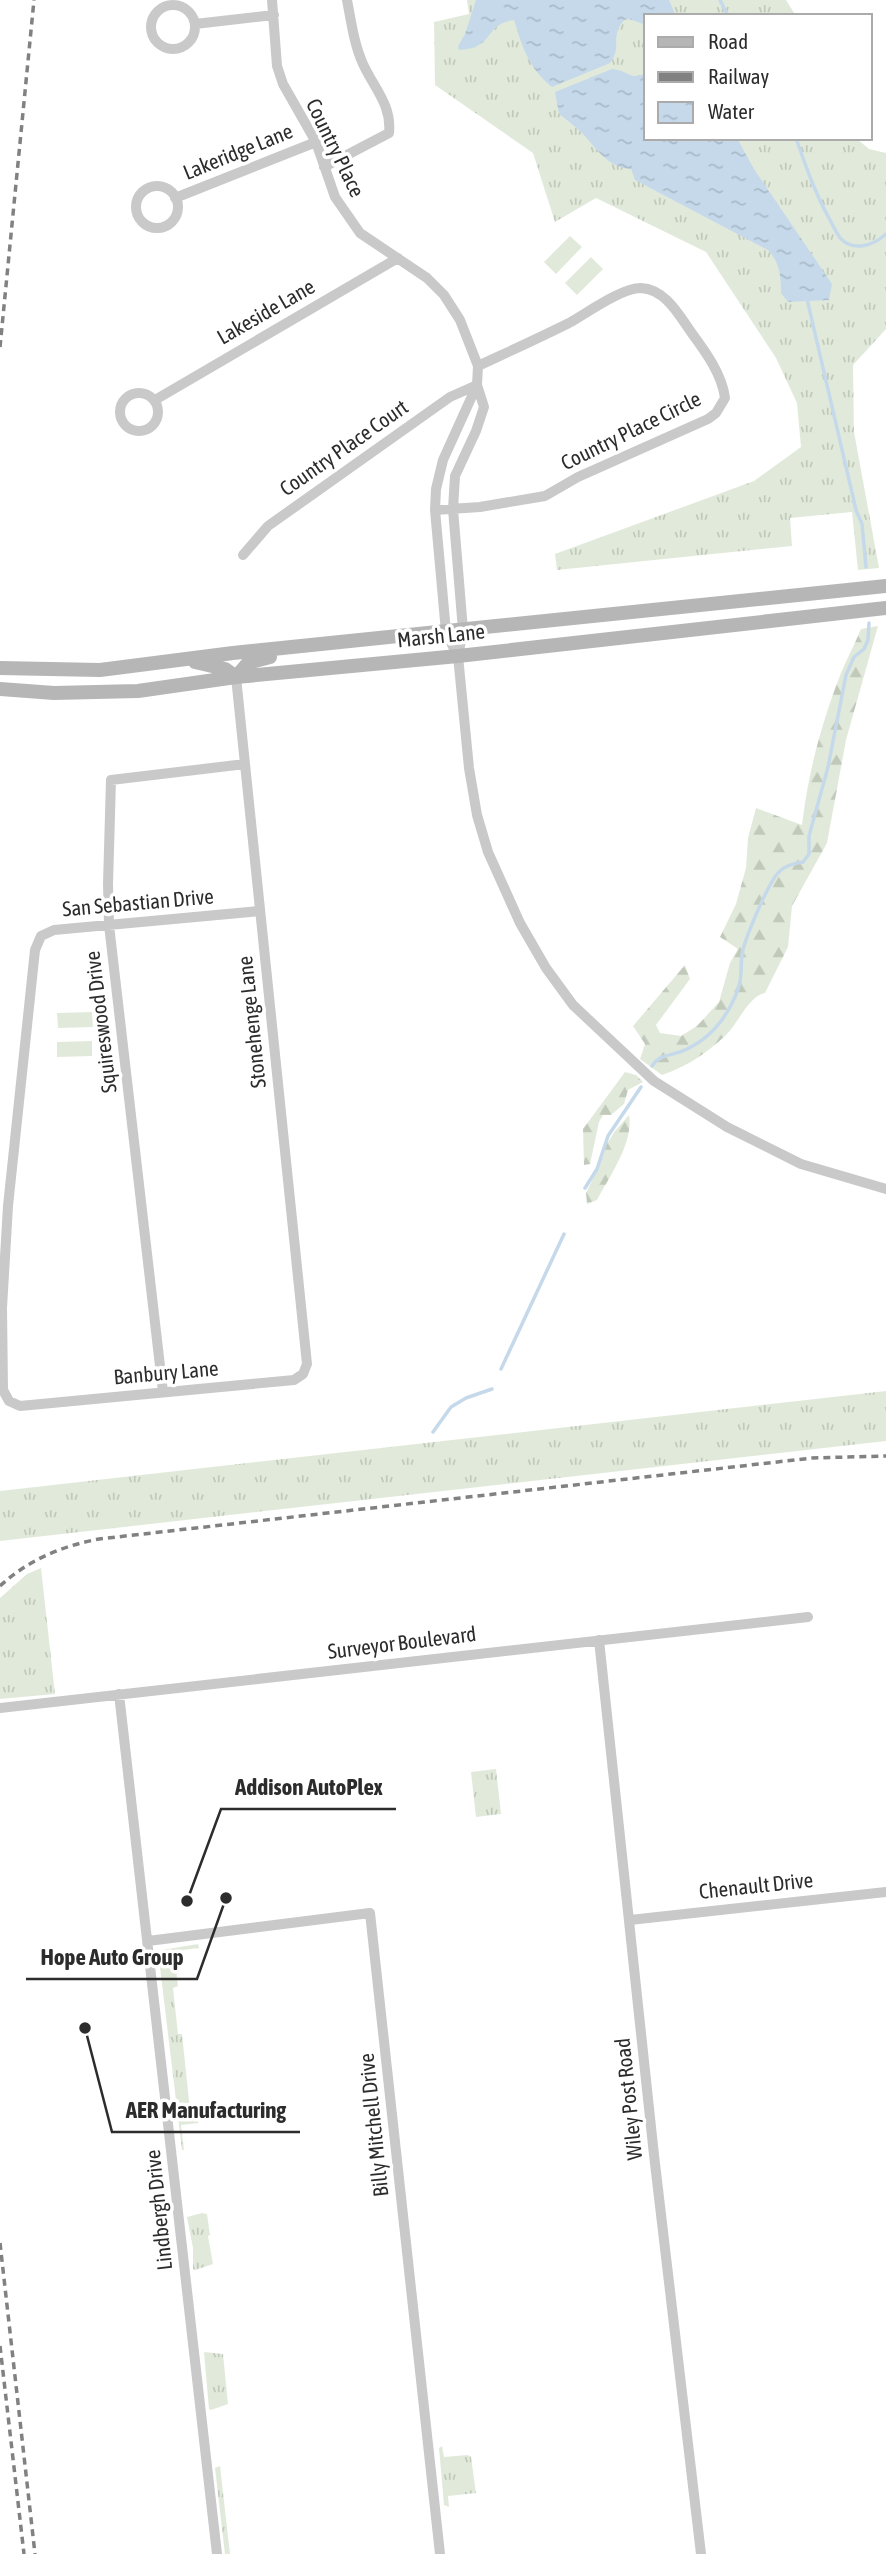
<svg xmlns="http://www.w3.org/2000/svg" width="886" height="2554" font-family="'Asap Condensed',sans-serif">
  <defs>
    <pattern id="grass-tufts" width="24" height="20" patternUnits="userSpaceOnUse" patternTransform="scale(1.75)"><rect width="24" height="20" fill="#e1eada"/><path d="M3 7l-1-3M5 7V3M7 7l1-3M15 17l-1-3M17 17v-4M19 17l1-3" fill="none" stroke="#c1c9bb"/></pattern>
    <pattern id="forest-firs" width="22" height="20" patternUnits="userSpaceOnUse" patternTransform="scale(1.75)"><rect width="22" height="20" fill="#e1eada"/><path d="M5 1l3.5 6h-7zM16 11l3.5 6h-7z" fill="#c1c9bb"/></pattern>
    <pattern id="water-ripples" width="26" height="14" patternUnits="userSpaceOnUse" patternTransform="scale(1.75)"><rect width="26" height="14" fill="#c5d9ea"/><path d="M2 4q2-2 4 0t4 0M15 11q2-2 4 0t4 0" fill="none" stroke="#a9bac9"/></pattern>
  </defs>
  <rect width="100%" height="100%" fill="#fff"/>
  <!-- grass -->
  <path fill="url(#grass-tufts)" d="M467,0h319l10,16h-150v122h210l13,11 17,4v176l-33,36 1,67 25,136 -21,2 -6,-58 -62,6 2,28 -235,24 -2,-16 199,-73 47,-34 -4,-44 -21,-45 -70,-106 -110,-54 -41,24 -22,-69 -98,-68 -1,-63 35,-8z
    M886,1391v50l-886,100v-50z
    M41,1568l14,126 -55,5v-101l27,-24z
    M496,1769l5,45 -25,3 -5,-45z
    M198,1944l1,4 -25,3 4,35 -5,2 5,46h4l8,76h8v13l-17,2 3,25h-2l-23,-191 3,-9z
    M202,2213l5,1 3,21 -2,1 5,28 -18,6 -2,-1v-21l-6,-31z
    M204,2352l19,2 5,50 -17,6 -2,-1z
    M442,2446l2,11 24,-2 3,2 5,36 -28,3 1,11 -5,-2 -5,-57z
    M220,2466l10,88h-5l-10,-86z"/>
  <!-- forest -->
  <path fill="url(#forest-firs)" d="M878,626l-32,114 -19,103 -35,63 -4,41 -23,46c-17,3 -28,33 -41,44 -19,17 -38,30 -62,38l-22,-16 5,-15 -12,-18 52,-61 5,14 -34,46 4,8 21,3 16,-10 22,-24 11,-39 8,-14 -18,-12 16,-33 10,-36 2,-30 8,-30 46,17c6,-52 20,-104 39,-152 6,-15 14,-29 20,-44z
    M625,1072l11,3 7,7 -15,8 -4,14 -13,11h-8l-4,7 -9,42 -6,1 -1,-36z
    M629,1115c5,27 -19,61 -32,85l-10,4 -1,-11 11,-23 6,-20 12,-19z"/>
  <!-- pitch -->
  <path fill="#e1eada" d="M570,236l12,11 -26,27 -12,-12z
    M591,257l12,12 -26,26 -12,-12z
    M92,1012l1,15 -35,1 -1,-15z
    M92,1041v15l-35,1v-15z"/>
  <!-- water -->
  <path fill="url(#water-ripples)" d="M476,0h193l7,16h-30v9l-17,-6 -5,1c-15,19 -1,26 -14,43l-58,24c-23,-18 -30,-41 -38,-67 -31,4 -18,28 -55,30l-1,-4 7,-12z
    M612,69c16,1 18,12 34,4v65h91l17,31 78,115 -3,16 -41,2 -7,-9c0,-16 -1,-30 -13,-43l-133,-70 -4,-11c-23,-1 -35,-21 -49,-36 -7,-7 -15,-13 -23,-19l-4,-22z"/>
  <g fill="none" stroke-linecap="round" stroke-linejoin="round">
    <!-- stream -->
    <path stroke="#c5d9ea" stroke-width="3.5" d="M720,0l8,16
      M796,138c10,29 19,55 34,82 3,6 7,14 11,19 14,13 33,6 45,-5
      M807,299l49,211 6,14 4,43
      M652,1066c7,-11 16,-10 28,-14 26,-10 44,-30 55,-55 8,-18 5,-25 7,-42 2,-15 27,-74 37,-83 7,-7 14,-8 24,-10l6,-8v-18l19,-69 18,-92 8,-18 10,-8 4,-9 1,-17
      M585,1188l12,-19 11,-33 33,-49
      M501,1369l63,-135
      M433,1432l18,-25 15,-9 26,-9"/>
    <!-- street -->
    <path stroke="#c9c9c9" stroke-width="10" d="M272,0l5,66 6,18 33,58 19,55 25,36 67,45 17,17 16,25 18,46 -1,19 7,22 -8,24 -21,45 -2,33 10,121 -5,26 11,112 8,47 11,37 32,71 26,45 27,37 81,76 73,46 74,37 85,25
      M151 27a22 22 0 1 1 44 0a22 22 0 1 1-44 0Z
      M195,24l79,-9
      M324,167l65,-34c3,-28 -15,-45 -26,-69 -9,-20 -12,-43 -16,-64
      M136 207a21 21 0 1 1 42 0a21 21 0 1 1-42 0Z
      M175,198l141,-56
      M120 412a19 19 0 1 1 38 0a19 19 0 1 1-38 0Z
      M155,400l243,-142
      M435,510l45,-3 65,-11 33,-19 130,-58 8,-6 9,-15c-3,-24 -20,-47 -34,-66 -12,-17 -26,-43 -50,-44 -20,0 -54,25 -72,35 -30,15 -61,29 -91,43
      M243,555l25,-29 182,-129 27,-12
      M457,655l-11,-23 -11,-122 1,-21 7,-29 34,-75
      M236,677l71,687 -4,10 -9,6 -274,26 -11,-5 -6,-11 -1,-82 6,-102 27,-256 6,-14 13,-6 206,-19
      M163,1392l-54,-467 -1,-41 3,-104 134,-16
      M599,1640l55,515 47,399
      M119,1694l98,860
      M0,1708l808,-91
      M630,1920l256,-28
      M148,1941l222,-28 70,641"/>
    <!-- secondary -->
    <path stroke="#b6b6b6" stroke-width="14" d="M195,662l30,7 11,8
      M0,668l100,2 133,-17 653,-67
      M236,677l12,-14 22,-6
      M0,689l54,4 84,-2 98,-14 222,-21 428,-48"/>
    <!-- rail -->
    <path stroke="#818181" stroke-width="3.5" stroke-dasharray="7 5" stroke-linecap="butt" d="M0,347l34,-347
      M0,1586c28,-26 62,-40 99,-47l713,-81 74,-2
      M0,2243l35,311
      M0,2346l24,208"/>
  </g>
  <g text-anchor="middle" stroke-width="7" stroke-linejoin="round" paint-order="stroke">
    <!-- street labels -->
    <g font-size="21" fill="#2c2c2c" stroke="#fff">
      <text transform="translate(335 148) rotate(64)" y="7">Country Place</text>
      <text transform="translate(238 152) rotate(-22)" y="7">Lakeridge Lane</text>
      <text transform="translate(266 312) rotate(-30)" y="7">Lakeside Lane</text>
      <text transform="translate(631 431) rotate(-26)" y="7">Country Place Circle</text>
      <text transform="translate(344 448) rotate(-35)" y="7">Country Place Court</text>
      <text transform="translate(441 636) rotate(-6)" y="7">Marsh Lane</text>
      <text transform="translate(138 903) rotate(-5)" y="7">San Sebastian Drive</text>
      <text transform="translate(101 1022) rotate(-97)" y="7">Squireswood Drive</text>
      <text transform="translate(252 1022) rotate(-96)" y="7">Stonehenge Lane</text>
      <text transform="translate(166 1373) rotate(-5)" y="7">Banbury Lane</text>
      <text transform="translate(402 1643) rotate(-7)" y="7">Surveyor Boulevard</text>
      <text transform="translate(756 1886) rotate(-6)" y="7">Chenault Drive</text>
      <text transform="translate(629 2099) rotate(-96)" y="7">Wiley Post Road</text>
      <text transform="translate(374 2125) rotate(-96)" y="7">Billy Mitchell Drive</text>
      <text transform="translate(159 2210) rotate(-96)" y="7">Lindbergh Drive</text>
    </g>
  </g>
  <!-- callouts -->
  <path fill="none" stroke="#2c2c2c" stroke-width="2.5" d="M187 1901L221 1809H396M226 1898L197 1979H26M85 2028L112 2132H300"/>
  <g fill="#2c2c2c" stroke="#fff" stroke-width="2.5">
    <circle cx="187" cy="1901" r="7"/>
    <circle cx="226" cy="1898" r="7"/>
    <circle cx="85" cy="2028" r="7"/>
  </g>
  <g font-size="23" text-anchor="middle" font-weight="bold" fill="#2c2c2c" stroke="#fff" stroke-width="7" stroke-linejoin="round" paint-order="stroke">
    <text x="309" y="1795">Addison AutoPlex</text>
    <text x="112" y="1965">Hope Auto Group</text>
    <text x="206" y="2118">AER Manufacturing</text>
  </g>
  <!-- legend -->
  <rect x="644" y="14" width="228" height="126" fill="#ffffff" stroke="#ababab" stroke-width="2"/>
  <rect x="658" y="37" width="35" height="10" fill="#b6b6b6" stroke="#ababab" stroke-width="2"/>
  <text x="708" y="49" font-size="21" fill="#2c2c2c">Road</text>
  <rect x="658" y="72" width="35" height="10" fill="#818181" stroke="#ababab" stroke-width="2"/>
  <text x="708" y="84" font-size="21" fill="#2c2c2c">Railway</text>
  <rect x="658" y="102" width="35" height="21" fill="url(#water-ripples)" stroke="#ababab" stroke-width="2"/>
  <text x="708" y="119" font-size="21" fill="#2c2c2c">Water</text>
</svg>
